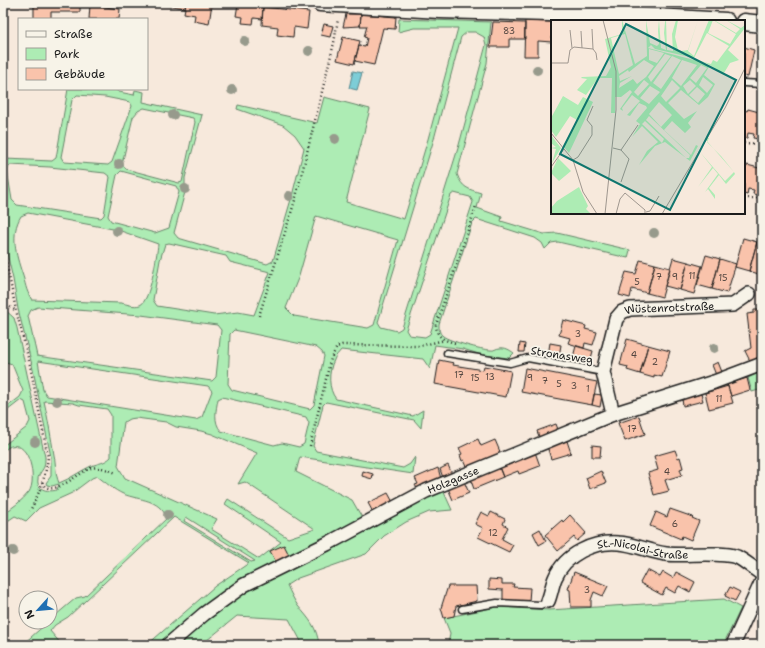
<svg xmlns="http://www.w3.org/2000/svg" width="765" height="648" font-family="'Shantell Sans',sans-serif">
  <rect width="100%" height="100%" fill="#f7e9dc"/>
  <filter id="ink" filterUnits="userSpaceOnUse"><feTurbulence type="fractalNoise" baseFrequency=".025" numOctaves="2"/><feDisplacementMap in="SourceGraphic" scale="8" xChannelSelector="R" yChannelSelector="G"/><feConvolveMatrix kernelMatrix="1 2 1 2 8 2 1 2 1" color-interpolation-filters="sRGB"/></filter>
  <g filter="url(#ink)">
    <!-- green -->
    <path fill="#adecb4" stroke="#648468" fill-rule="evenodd" d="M399,19l92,3 -4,41 -30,111c5,14 11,15 24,19l-4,15 25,9 -1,4 43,13 13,-1 73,17 -2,8 -70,-16 -7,1 -6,6 -3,-6 -7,-5 -59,-19 -4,4 -33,101c0,5 0,9 4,12 6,5 39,14 48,14 3,1 5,-2 9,-2 5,-1 10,2 14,5l-5,5 -27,-3 -19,-6 -28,-4 -5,24 -7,-10 -82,-9c-2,3 -6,6 -7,10 -6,12 -6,29 2,39l77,17 10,-6 -2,18 -7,-8 -88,-18 -3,3 -10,41 3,5 87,17 7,-4 5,-7 -2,17 -113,-17 -4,15 56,28 16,28 74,-40 10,22 -23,2 -23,10 -22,14 -18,18 -68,24 -11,7c3,7 7,15 11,21 11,13 19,21 21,39h-16l-14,-26 -52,-3 -36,29h-54l68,-59 34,-23 -75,-46 -106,100 -13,8 -5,6 12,14 -13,-2 -5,2h-22l26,-23h2v-2l26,-22 9,-2 82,-78c-9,-20 -26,-17 -44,-24 -9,-4 -18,-12 -26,-18l-5,2 -20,15 -33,15 -13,13 -11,-5 -12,8v-10c9,-6 19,-13 26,-22 8,-12 1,-51 -18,-46 -3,1 -6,4 -8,5v-5l24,-19 3,-6 -5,-19 -4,-2 -18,14v-4l17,-13 3,-6 -11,-27 -9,-3v-53l11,10 3,10 28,129c0,3 0,7 -1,10 -2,4 -6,8 -6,12 -2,12 12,13 19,11l2,-6 -7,2 -5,-1 -1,-2 5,-7v-19l-19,-92 -14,-56 -5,-30 -10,-43v-79l2,2 47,2 4,-3 12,-69h47l4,3 15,3 1,-5 9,2 -1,10 59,13 -17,63v14l-11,41 4,5 89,26 6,-3 19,-65 12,-48 -9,-13 -12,-10 -46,-16 1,-4 79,18 7,-26 46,12 -24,93 58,17 24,-80 30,-111h-44l-16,4zM467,32h8l9,5 2,8 -27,100 -57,183 -5,3 -16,-4 -3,-5 56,-183 27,-102zM77,95l28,2 25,5 2,4 -20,56 -4,3 -44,-3 -3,-5 11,-57zM144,108l49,10 2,4 -13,60 -3,1 -53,-14 -4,-5 11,-47 5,-6zM10,165l40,2 55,6 5,4 -6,38 -3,3 -84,-13 -5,-5 -5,-30zM121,171l55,15 3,6 -10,36 -14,5 -44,-12 -3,-5 9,-41zM454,193l16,4 3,5 -43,132 -5,3 -16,-2 -3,-5 45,-135zM28,213l90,17 40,14c-1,11 -8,58 -18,61 -6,2 -13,-1 -19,-2l-89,-3c-7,-11 -6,-16 -10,-27 -6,-18 -12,-39 -1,-57zM316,216l82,24 -24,85 -6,3 -74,-12 -8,-8 13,-32zM169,243l57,13 4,6 40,10 -16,43 -16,-3 -24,3 -57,-9 -4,-6 7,-40 5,-16zM38,307l103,8 76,10 4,5 -5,47 -4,4 -175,-25 -9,-40 3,-6zM234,330l82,17 6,5 2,4 -10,49 -4,4 -78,-19 -4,-6 2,-50zM38,361l170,25 4,5 -10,26 -6,3 -149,-24 -4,-6zM222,397l84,20 3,6 -5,21 -5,3 -17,-4 -8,2 -53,-14c-8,-9 -5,-21 -3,-32zM44,401l29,2 6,2 28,4 4,6v42c-6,6 -12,6 -20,9 -11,5 -21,13 -32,17 -4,-9 -3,-19 -5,-28 -3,-18 -6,-36 -10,-54zM136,418l30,4 10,5 25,4 11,3 45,19 -19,31 7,-2 70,47 -27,9 -60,-39 -3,5 56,38 -22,17 -48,-30 6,-10 -92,-41 -7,-12 6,-44 5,-3zM186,517l69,44 -4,1 -67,-41z
      M762,371v18l-10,3 -4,-14z
      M724,599l17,9 -18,37h-41l-16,-3 -53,3h-165l2,-12 -6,-15 52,-11 53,3z"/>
    <!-- water -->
    <path fill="#7dcdd7" stroke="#56868c" d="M353,71l9,2 -5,17 -8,-2z"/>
    <!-- building -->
    <path fill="#f9c3ab" stroke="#1c1c1c" d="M34,3h46v9h-29v7h-17z
      M166,3h20l-1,5 -20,-3z
      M186,3h26l-3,21 -15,-3 1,-6 -11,-2z
      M238,4l25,3 -1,12 -8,-1 -1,6 -11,-1 1,-6 -7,-1z
      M90,5l30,4 -1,10h-30z
      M263,7l46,5 -2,17 -13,-2 -1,10 -16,-2 1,-8 -16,-2z
      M346,14h15l-1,12 -17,1z
      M361,14l35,3 -1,12 -12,-1 -9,37 -19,-4 4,-15 6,1 2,-9 -3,-1 3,-11h-7z
      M525,21l27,1v20l-14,-1v15h-14z
      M493,22l32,1v16h-16v8h-19z
      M324,24l9,2 -3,11 -9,-2z
      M343,37l17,4 -6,23 -17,-4z
      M744,47l10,3 -6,27 -4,-1z
      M748,109l11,3 1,-3 2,1v24l-1,-1 -2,6 -6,-1 1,-4 -6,-1 -1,5h-3v-28l3,1z
      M747,165l12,3 1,-3 2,1v24l-1,-1 -2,6 -6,-1 1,-4 -6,-1 -1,6 -3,-1v-28l3,1z
      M743,238l14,4 -8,29 -14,-4z
      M757,242l5,1v32l-13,-4z
      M706,255l14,4 -8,30 -15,-4z
      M673,258l15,4 -8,28 -15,-4z
      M720,259l16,5 -9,29 -15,-4z
      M640,260l15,4 -8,29 -15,-4 -2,9 -11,-3 7,-23 10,2z
      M688,262l14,4 -8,28 -14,-4z
      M655,264l15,4 -8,29 -15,-4z
      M754,310h7l1,2v45l-11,6 -6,-12 6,-3 -4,-34 7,-1z
      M563,320l23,6 -1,3 12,3 -4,13 -8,-2 -1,5 -16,-5 2,-5 -11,-3z
      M627,339l21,6 -8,29 -13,-4 1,-3 -8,-2z
      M520,343l5,1 -1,8h-5z
      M550,343l11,2 -2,11 -11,-1z
      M648,345l22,6 -8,26 -8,-2v3l-14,-4z
      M576,346l17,5 -3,11 -17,-5z
      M439,360l15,3 -1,2 30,5 1,-4 27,5 -5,26 -71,-13z
      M718,362l4,10 -6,3 -4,-10z
      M525,368l72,14 -5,23 -71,-13z
      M747,378l3,12 -19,6 -4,-12z
      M728,386l5,17 -24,6 -4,-16z
      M594,394l8,1 -2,12 -8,-2z
      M701,394l2,7 -20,5 -1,-7z
      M639,416l6,18 -20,7 -7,-18z
      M556,424l3,8 -19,7 -3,-8z
      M478,439l3,7 14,-6 6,14 -33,15 -4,-9 -2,1 -2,-6 2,-1 -3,-6z
      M567,441l4,12 -20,6 -4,-13z
      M592,445l9,1 -1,11h-8z
      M675,450l3,8 2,-1 3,11 -3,1 2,6 -17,5 4,11 -15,4 -6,-22 10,-3 -4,-14z
      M535,452l5,14 -21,8 -1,-3 -15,6 -4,-10z
      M448,465l4,9 -9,4 -3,-9z
      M499,467l4,10 -29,12 -4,-11z
      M438,468l3,11 -23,11 -3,-5 3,-1 -3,-6z
      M363,471l10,3 -1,5 -10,-3z
      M601,471l5,12 -16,6 -4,-11z
      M463,479l6,14 -16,7 -6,-14z
      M388,493l6,11 -20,10 -6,-11z
      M670,509l23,8 -1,1 7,3 -8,19 -9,-4 -1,3 -31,-13 6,-14 11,5z
      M481,512l8,4 2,-4 14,7 -2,5 5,3 -6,12 11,6 -4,7 -31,-15 5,-9 -8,-4z
      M570,515l16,18 -9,8 -3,-4 -16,14 -13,-16 17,-15 1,2z
      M540,529l6,12 -7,4 -6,-12z
      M284,545l5,10 -13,7 -6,-11z
      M647,570l13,7 3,-5 10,6 3,-6 19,10 -5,10 -11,-6 -4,7 -9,-5 -4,7 -22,-12z
      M574,572l34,14 -5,10 -9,-4 -3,8v7h-20l-1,-17 -2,-1z
      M489,579l13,1v4h12l-1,3 17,1 -1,13 -26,-1v-10l-14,-1z
      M448,586h28l1,15 -21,5 -2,10 -10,2 -3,-10z
      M730,587l10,5 -5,9 -10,-5z"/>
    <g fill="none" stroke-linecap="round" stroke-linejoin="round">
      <defs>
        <path id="service" d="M744,83l18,1
          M447,353l63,10 18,-5 75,14
          M462,609l35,-6 44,2 7,-4"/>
        <g id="minor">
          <path id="s1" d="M613,414l-10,-42 13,-53 6,-7 8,-3 103,-4 16,-11"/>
          <path id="s2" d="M548,601c3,-7 4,-16 7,-23 10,-24 39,-37 63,-35 17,1 32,9 48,11 19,2 54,-3 71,3 8,4 17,12 25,17"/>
          <path id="s3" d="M168,645l36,-31 40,-29 83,-41 99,-53 187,-77 101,-32 48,-18"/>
          <path d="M733,645l29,-64"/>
        </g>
        <path id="tertiary" d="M320,3l120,7 183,5 103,6
          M744,22l18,2"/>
      </defs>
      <!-- service casing -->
      <use href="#service" stroke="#1c1c1c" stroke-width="9"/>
      <!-- minor casing -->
      <use href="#minor" stroke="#1c1c1c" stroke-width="16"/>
      <!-- tertiary casing -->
      <use href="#tertiary" stroke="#1c1c1c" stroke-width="19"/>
      <!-- path -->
      <path stroke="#1c1c1c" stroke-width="2.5" stroke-dasharray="1 3" stroke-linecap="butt" d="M744,143l18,1
        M744,198h18
        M3,247l13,63 14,55 18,92c-2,19 -9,37 -18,54
        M3,303l12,7
        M259,316l37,-119 38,-154 4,-24
        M3,323l2,8 -2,8
        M455,343c-11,-3 -18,-5 -19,-18l40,-119
        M310,446l21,-88 6,-11 5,-2 77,1 26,-6
        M42,482c1,2 2,4 4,5 11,7 35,-16 45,-19 9,-2 18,2 25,5"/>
      <!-- service -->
      <use href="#service" stroke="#f7f3e8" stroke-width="6"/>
      <!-- minor -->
      <use href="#minor" stroke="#f7f3e8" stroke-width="13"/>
      <!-- tertiary -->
      <use href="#tertiary" stroke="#f7f3e8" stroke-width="16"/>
    </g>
    <!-- trees -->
    <g fill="#979a8c">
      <circle cx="245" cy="41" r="5"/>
      <circle cx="309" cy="51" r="5"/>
      <circle cx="537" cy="70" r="5"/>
      <circle cx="232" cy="90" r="5"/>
      <circle cx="173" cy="115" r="5"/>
      <circle cx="335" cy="139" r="5"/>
      <circle cx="119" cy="164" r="5"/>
      <circle cx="185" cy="189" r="5"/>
      <circle cx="289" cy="196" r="5"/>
      <circle cx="117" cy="231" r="5"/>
      <circle cx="654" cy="233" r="5"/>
      <circle cx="714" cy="348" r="5"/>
      <circle cx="57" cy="401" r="5"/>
      <circle cx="35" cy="442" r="5"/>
      <circle cx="168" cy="515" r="5"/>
      <circle cx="13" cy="551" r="5"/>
    </g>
  </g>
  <g text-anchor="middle" stroke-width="3.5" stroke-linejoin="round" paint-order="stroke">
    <!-- number labels -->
    <g font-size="9" fill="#534640">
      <text x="509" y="34">83</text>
      <text x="692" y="279">11</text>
      <text x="659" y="280">7</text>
      <text x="675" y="280">9</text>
      <text x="723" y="281">15</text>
      <text x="637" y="285">5</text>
      <text x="578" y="337">3</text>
      <text x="634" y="358">4</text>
      <text x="655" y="365">2</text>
      <text x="459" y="378">17</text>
      <text x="490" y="380">13</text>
      <text x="475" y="381">15</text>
      <text x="530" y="381">9</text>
      <text x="545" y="384">7</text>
      <text x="559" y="387">5</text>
      <text x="574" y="389">3</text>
      <text x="588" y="392">1</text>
      <text x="719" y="402">11</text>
      <text x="632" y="432">17</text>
      <text x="667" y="475">4</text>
      <text x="675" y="527">6</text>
      <text x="493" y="536">12</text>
      <text x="587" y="593">3</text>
    </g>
    <!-- street labels -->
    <g font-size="11" fill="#1c1c1c" stroke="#f7f3e8">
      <text dy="4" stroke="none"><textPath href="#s1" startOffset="155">Wüstenrotstraße</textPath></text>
      <text transform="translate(562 355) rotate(9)" y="4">Stronasweg</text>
      <text dy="4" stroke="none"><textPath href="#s3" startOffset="331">Holzgasse</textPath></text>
      <text dy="4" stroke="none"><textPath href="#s2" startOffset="126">St.-Nicolai-Straße</textPath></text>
    </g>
  </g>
  <!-- overview -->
  <g transform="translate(551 20)">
    <rect width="194" height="194" fill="#f7e9dc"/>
    <path d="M71,0l13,44 12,-8 -1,-36 4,23 7,3 2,-2 -1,-13 1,-11 2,28 5,2 -2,-17 1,-11 1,-2 1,30 6,1 -1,-17 4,-14h2l-3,17 3,13 3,1 7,-1 10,-30 -10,31 6,5 15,-36h5l22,13 4,-4 -14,-9 15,8 4,-3v3l-17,22 11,10 -9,3 -6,10 -15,-6 -5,8 11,9 -7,13 -9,8 -18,-15 -13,13 16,16 13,-8 -9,12 3,4 -6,6 -13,-12 -8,9 27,25 5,-10 2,1 -8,15 -25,-19 -10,4 -16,19 8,-14 11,-9 -16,-16 -10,11 8,-13 -4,-3 11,-13 -1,-2 -7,-3 -9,13 -3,-1 13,-14 -8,-6 -10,13 1,3 -3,-2 12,-17 -2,-2 -9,7h-6v16h-4l1,-35h-14l-12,17 -9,-5 10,-11 -6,-1 1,-1 24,-1 5,-9 -6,-28 17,-5zM162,0l23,14 -6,10 -22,-11zM156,13l22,13 -12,16 -4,-2 -2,4 -17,-5 12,4 12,7 -20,-9 -50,-13 3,-3 4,4 39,9zM74,14l8,31 -14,9 -8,-36zM98,29l15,4 -7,10 -8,-3zM114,34l6,2 -20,26 -3,-5zM121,36l9,4 -20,29 -8,-6zM93,40l10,6 -8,11 -9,7 -4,-5 -14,9 1,-5 12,-7 -12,5 -1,-5 9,-6 1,2zM131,40l15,5 -16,21 -9,-8zM150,45l6,3 -11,15 -6,-5zM152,57l10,8 -6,8 -8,-8zM93,60l5,4 -11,12 -4,-4zM121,60l8,8 -14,14 -5,-6zM139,60l6,6 -8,8 -5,-8zM99,66l10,6 -11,12 -9,-6zM146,67l8,7 -7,9 -9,-8zM108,82l13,13 -11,12 -12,-13zM98,96l41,39 -1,3h-3l-40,-38zM94,101l19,18 -2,4 -20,-19zM12,76l15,9 5,-8 10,5 -24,51 -6,-7 14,-26 -7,-4 -14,21 -5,-7v-12zM0,115l10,13 -9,15 4,-14 -5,-1 5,-1 -5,-4zM156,117l2,1 -2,4 14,14 13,16 1,2 -9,10 -7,-9 -10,13 6,7v4l-7,-10 -3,3 13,-18 -5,-6 -15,19 14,-20 -12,-15 25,29 9,-9 -28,-32zM7,138l13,13 -12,10 -8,-8zM28,167l9,19 -2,3 4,4 -39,1v-6l6,-7z" fill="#adecb4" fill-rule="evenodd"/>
    <path fill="none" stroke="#9f978f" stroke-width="1" d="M52,0l13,51v39l-11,104M41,9l1,20 3,4 1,7M19,10l2,18M30,11l1,17M0,43h17l2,-13 4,-3 19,2M0,113l22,27 10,32 14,22M62,128l8,2 8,9 -8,23M70,130l17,-25M22,140l5,-3 14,-22v-9l-5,-6 6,-14M0,147l13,-18M95,192l4,-1 9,-15M65,194l4,-15 5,-6 20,17v4M111,194l63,-106 20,-40"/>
    <path fill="#0f766e" fill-opacity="0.15" stroke="#0f766e" stroke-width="2" d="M75,4l110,56 -66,130 -110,-56z"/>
    <rect width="194" height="194" fill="none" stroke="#1c1c1c" stroke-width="2"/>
  </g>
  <!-- margin -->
  <rect width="765" height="648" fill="none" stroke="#f7f3e8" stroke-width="16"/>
  <rect x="8" y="8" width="749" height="632" fill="none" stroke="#1c1c1c" stroke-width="1.5" filter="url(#ink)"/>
  <!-- legend -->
  <rect x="18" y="18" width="130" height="72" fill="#f7f3e8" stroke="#9f9d96"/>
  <rect x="26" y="31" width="20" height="6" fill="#f7f3e8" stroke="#9f9d96"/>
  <text x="54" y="38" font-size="12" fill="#1c1c1c">Straße</text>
  <rect x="26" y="48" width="20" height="12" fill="#adecb4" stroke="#9f9d96"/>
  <text x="54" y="58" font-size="12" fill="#1c1c1c">Park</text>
  <rect x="26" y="68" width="20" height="12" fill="#f9c3ab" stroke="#9f9d96"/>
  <text x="54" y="78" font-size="12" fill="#1c1c1c">Gebäude</text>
  <!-- north arrow -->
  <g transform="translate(38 610) rotate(243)"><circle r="19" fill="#f7f3e8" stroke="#9f9d96"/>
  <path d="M0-3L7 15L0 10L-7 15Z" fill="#1f6fb2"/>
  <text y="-6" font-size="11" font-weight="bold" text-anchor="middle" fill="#1c1c1c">N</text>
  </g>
</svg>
